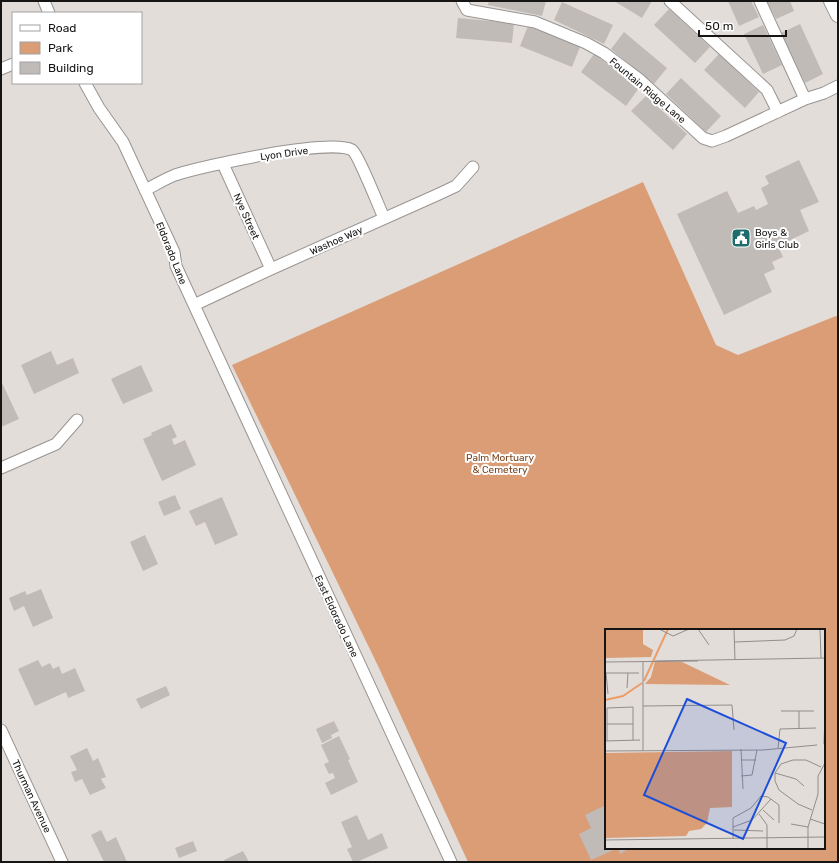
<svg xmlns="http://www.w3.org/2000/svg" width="839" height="863" font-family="Rubik,sans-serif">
  <rect width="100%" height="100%" fill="#e3ddda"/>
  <!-- green -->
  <path fill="#da9d75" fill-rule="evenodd" d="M643,182l73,163 22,10 98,-39 2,1v545h-370l-89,-194 -147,-303zM606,630h218v218h-218z"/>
  <!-- building -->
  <path fill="#c1bbb8" d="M489,1h57l-4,15 -54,-11z
    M614,1h38l-10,17z
    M728,1h23l8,16 -20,9z
    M767,1h23l4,10 -18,8z
    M562,2l51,23 -9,19 -50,-24z
    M669,9l41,38 -15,16 -41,-38z
    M458,18l56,5 -2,20 -56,-5z
    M800,24l23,50 -18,9 -24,-50z
    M763,25l19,40 -19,9 -19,-40z
    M528,26l52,21 -8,20 -52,-21z
    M624,32l43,36 -13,16 -43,-35z
    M594,54l45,34 -13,18 -45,-34z
    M719,54l40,38 -14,16 -41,-38z
    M681,78l40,38 -15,16 -40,-38z
    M646,96l41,38 -14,16 -42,-39z
    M799,160l20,42 -19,8 9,21 -31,15 5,11 -11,5 3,7 -11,5 8,18 -48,23 -47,-101 50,-23 11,22 16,-7 2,4 12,-6 -7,-16 8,-4 -4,-8z
    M51,351l6,14 16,-7 6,15 -45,21 -13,-29z
    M141,365l12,26 -30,13 -12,-25z
    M2,383l17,36 -18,8v-43z
    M171,424l6,13 -5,2 2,6 11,-5 11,25 -34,16 -19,-42 9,-4 -1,-2z
    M175,495l6,14 -17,7 -6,-14z
    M222,497l16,38 -23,10 -10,-23 -9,4 -7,-15z
    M145,535l13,29 -15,7 -13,-29z
    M41,589l12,29 -20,9 -9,-21 -10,5 -5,-13 16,-7 2,4z
    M38,660l4,7 8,-4 3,6 6,-3 3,8 13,-6 10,23 -17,7 -2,-6 -31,14 -17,-37z
    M166,686l4,9 -29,14 -5,-10z
    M334,721l5,10 -8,4 1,3 -10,5 -6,-14z
    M339,736l11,23 -2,1 10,22 -27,13 -6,-12 10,-5 -2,-5 -4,1 -5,-10 5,-2 -8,-17z
    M87,748l6,13 5,-3 8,19 -5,2 5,9 -16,7 -8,-16 -7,3 -4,-10 6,-2 -7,-14z
    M606,805v43h20l1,2 -7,4 -2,-6 -27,12 -12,-26 12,-6 -6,-13z
    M357,815l11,25 14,-7 6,15 -31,14h-4l-6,-13 5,-2 -11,-25z
    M101,830l6,12 9,-5 11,25h-23l-13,-27z
    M193,841l4,10 -18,7 -4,-10z
    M243,851l6,11h-24l-1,-2z"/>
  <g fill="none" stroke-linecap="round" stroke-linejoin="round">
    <defs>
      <path id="minor" d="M44,1l5,12
        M462,1l5,9 68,12 51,21 18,10 36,27 63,58 9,3 14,-5 79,-37 19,-6 14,-7
        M670,1l97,89 11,22
        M760,1l45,98
        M1,69l12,-5
        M85,83l14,25 24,34 51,110 2,14 275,596
        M223,164l48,105
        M145,190c10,-5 20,-11 30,-15 27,-9 155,-37 177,-25 6,4 27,57 32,68
        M194,305l77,-36 168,-75 17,-8 17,-19
        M1,468l55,-24 21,-24
        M1,730l61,132"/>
      <path id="tertiary" d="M831,1l7,14"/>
    </defs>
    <!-- minor casing -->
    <use href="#minor" stroke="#999491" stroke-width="13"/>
    <!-- tertiary casing -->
    <use href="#tertiary" stroke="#999491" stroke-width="16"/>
    <!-- minor -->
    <use href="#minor" stroke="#fff" stroke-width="11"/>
    <!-- tertiary -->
    <use href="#tertiary" stroke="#fff" stroke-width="14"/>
  </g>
  <!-- icons -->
  <defs>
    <symbol id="civic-square" viewBox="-11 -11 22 22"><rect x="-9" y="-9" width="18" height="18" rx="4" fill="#1f6c6c" stroke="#fff"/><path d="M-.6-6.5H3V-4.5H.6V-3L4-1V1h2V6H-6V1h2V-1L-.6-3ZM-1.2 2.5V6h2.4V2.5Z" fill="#fff"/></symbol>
  </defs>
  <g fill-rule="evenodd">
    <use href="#civic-square" x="730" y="227" width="22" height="22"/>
  </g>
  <g text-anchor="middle" stroke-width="4" stroke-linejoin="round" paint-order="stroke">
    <!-- street labels -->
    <g font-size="10" fill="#171514" stroke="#fff">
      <text transform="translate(648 90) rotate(40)" y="4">Fountain Ridge Lane</text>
      <text transform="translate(284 153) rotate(-8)" y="4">Lyon Drive</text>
      <text transform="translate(247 216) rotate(66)" y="4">Nye Street</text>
      <text transform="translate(336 240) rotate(-24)" y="4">Washoe Way</text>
      <text transform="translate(172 253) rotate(68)" y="4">Eldorado Lane</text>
      <text transform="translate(337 616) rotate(65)" y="4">East Eldorado Lane</text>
      <text transform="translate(32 796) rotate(65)" y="4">Thurman Avenue</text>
    </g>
    <!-- poi labels -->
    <g font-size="10" fill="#171514" stroke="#fff" text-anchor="start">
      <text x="755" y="236">Boys &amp;<tspan x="755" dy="12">Girls Club</tspan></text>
    </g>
    <!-- park labels -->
    <g font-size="10" fill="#79451f" stroke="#fff">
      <text x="500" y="461">Palm Mortuary<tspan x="500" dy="12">&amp; Cemetery</tspan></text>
    </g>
  </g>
  <!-- overview -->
  <g transform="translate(605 629)">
    <rect width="220" height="220" fill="#e3ddda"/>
    <path d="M0,0h38v15l10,6 -2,7 -46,1zM50,32l27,1 48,23 -85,-1 6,-7zM127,122v56l-22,1 -3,15 -6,6 -12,2 -3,5 -81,2v-85z" fill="#da9d75"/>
    <path fill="none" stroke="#ed9d68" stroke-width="2" d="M39,52l24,-52M0,71l18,-4 19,-13"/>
    <path fill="none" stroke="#918d8b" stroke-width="1" d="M54,0l14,7 16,-7M93,0l11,16M129,0l1,31M215,0l1,29M130,13l50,-2 9,-4 3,-7M50,32l170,-3M0,33l93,-1M38,33v89M0,44h34M1,44l2,21M22,59l1,-15M38,77l89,-1 2,25M176,82h33M194,82v17M2,95h26M0,112l35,-1M2,112v-33l26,-1v33M219,115l1,-29M173,119l2,-19 36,-1M136,120l2,40M0,122l158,-1 54,-5M136,131h15M170,144l21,6 8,7M136,147l11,-1 5,-25M158,181l11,10M207,181l-14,-6 -19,-14 -4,-9v-8l6,-9 12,-4h13l15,7M154,185l8,11v24M205,190l15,5M186,195l17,3M128,198l19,-7 19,-21M129,201l29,1M128,210v-21l18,-10 10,-12 7,1 11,8v18M0,211l220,-3M203,220v-22l10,-33v-18l7,-13"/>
    <path fill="#1d4ed8" fill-opacity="0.15" stroke="#1d4ed8" stroke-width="2" d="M82,70l99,44 -43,96 -99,-44z"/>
    <rect width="220" height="220" fill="none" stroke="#171514" stroke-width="2"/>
  </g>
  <!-- border -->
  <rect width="839" height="863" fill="none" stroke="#171514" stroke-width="4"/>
  <!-- legend -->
  <rect x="12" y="12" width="130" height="72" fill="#ffffff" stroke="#a2a1a1"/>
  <rect x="20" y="25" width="20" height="6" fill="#ffffff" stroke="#a2a1a1"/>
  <text x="48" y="32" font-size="12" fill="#171514">Road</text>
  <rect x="20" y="42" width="20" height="12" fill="#da9d75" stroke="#a2a1a1"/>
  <text x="48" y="52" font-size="12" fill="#171514">Park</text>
  <rect x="20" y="62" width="20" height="12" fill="#c1bbb8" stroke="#a2a1a1"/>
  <text x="48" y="72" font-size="12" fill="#171514">Building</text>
  <!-- scale -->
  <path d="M699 30v6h87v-6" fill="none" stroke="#171514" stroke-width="2"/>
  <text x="705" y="30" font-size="12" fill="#171514" stroke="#ffffff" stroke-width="3" paint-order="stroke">50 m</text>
</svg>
